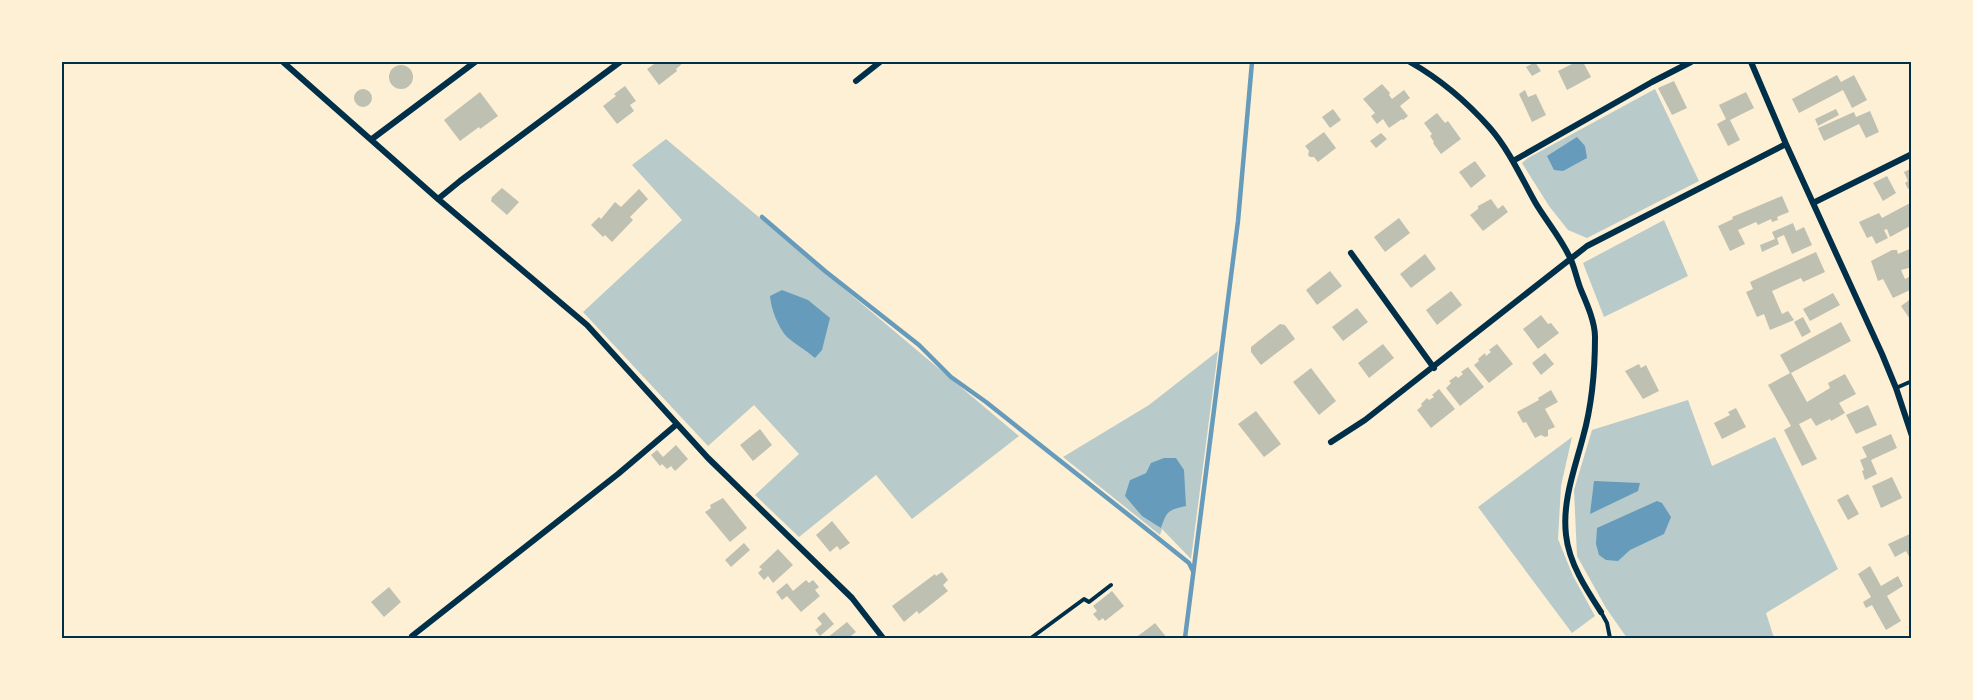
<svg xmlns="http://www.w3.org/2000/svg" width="1973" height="700" font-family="Poppins,sans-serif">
  <rect width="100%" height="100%" fill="#fdf0d5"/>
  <!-- green -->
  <path fill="#b9caca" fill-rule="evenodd" d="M1655,89l44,92 -112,57 -19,-8 -19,-24 -27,-43 6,-5z
    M666,139l353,297 -107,83 -36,-44 -77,62 -44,-42 44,-41 -45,-49 -46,41 -125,-134 99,-92 -50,-55z
    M1664,220l24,56 -84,41 -21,-54z
    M1218,351l-27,208 -29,-30 -2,6 -97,-78 86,-52zM1146,473l27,36 -7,4 -36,-33z
    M1688,400l24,66 63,-29 63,132 -72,44 8,25h-147l-21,-30 -29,-52 -3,-66 18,-60z
    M1572,437l-11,49 -3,53 15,37 22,40 -23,17 -94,-126z"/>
  <!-- water -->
  <path fill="#669bbc" d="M1577,137l8,9 2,12 -24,13 -9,-1 -7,-14z
    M782,290l26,10 22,18 -8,32 -7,8c-9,-8 -19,-13 -28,-21 -9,-10 -16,-28 -17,-41z
    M1164,458h12l8,12 2,36c-18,4 -19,5 -25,22l-19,-12 -17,-20 5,-16 16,-7 5,-10z
    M1594,481l46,2 -2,8 -48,23z
    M1657,501l5,2 9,14 -7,17 -34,16 -12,11 -12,-1 -7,-5 -3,-11 1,-16z"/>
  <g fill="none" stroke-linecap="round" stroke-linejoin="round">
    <!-- stream -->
    <path stroke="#669bbc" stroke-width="4.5" d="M762,217l63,54 94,74 32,32 35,25 173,137 30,24 4,8
      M1185,638l53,-417 14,-159"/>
  </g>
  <!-- building -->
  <path fill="#bec0b2" d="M657,62h25l1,1 -7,6 1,2 -18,14 -12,-16z
    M1535,62l6,9 -9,5 -6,-9z
    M1576,62h7l8,15 -24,13 -9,-19z
    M389 77a12 12 0 1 1 24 0a12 12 0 1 1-24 0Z
    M1837,75l4,7 13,-7 13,25 -15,8 -9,-18 -44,23 -7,-14z
    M1674,81l13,27 -15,7 -14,-27z
    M1382,84l8,9 -1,2 3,4 12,-9 6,8 -10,8 8,10 -5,4 -1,-1 -13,9 -6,-9 -6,5 -6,-8 4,-3 -12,-14z
    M625,86l11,15 -6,4 4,6 -17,13 -14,-18 13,-10 -2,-2z
    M354 98a9 9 0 1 1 18 0a9 9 0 1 1-18 0Z
    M1525,90l3,7 8,-3 10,21 -14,7 -13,-28z
    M480,92l18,24 -18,13 -1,-2 -19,14 -16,-21z
    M1746,92l8,16 -24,12 10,20 -12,6 -11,-22 9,-5 -7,-14z
    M1333,109l8,11 -11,8 -8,-11z
    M1836,109l3,6 -21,11 -3,-7z
    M1870,111l9,21 -13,6 -7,-14 -35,17 -6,-13 36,-16 2,5z
    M1437,113l8,10 3,-2 13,18 -20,15 -8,-11 1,-1 -4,-6 2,-2 -8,-11z
    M1324,132l12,16 -18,14 -4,-5h-4l-2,-2 1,-4 -4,-5z
    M1381,133l6,6 -11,9 -6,-7z
    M1475,161l11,15 -15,12 -12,-16z
    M1912,168v19l-4,2 -3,-6 3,-2 -4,-9z
    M1887,176l9,17 -13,8 -10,-18z
    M502,188l17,14 -12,13 -16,-14 1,-4z
    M639,189l9,10 -18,18 3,3 -21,22 -7,-7 -2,2 -12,-12 8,-8 2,2 14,-17 6,5z
    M1782,196l7,16 -12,5 1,3 -6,2 -1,-3 -13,6 -2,-3 -18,8 7,14 -15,7 -12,-25 15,-7 -1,-2z
    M1491,199l7,10 5,-4 5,7 -25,19 -13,-16 8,-6v-3z
    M1912,202v23l-22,12 -3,-8 -3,1 4,8 -12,6 -4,-8 -5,2 -8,-16 20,-9 3,5z
    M1399,218l11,15 -25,19 -11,-15z
    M1793,223l3,8 8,-4 8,18 -20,9 -8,-19 -7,3 2,6 -17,8 -2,-7 15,-6 -3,-7z
    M1912,248v19l-11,3 4,9 4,-2 3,5v3l-3,1 1,4 -17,8 -10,-19 -5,2 -7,-20 21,-11h5l1,4z
    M1816,252l9,20 -22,10 -2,-4 -29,13 10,23 6,-3 6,9 -24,10 -6,-16 -7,3 -11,-25 7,-3 -3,-7z
    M1425,254l11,15 -25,19 -11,-14z
    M1330,271l12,15 -25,19 -11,-15z
    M1451,291l11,14 -25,20 -11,-15z
    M1833,293l7,12 -30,16 -7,-12z
    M1912,298v24l-11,-16z
    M1357,308l11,14 -25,19 -11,-14z
    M1541,315l7,9 3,-1 8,10 -21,16 -15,-20z
    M1803,317l8,15 -9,5 -8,-15z
    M1841,322l10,19 -60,32 16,29 23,-14 -2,-5 17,-9 11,20 -17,9 6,10 -14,8 -1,-2 -14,7 -5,-8 -12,6 18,35 -15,7 -18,-36 7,-4 -23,-41 22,-12 -10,-18z
    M1280,324l5,1 10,14 -34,26 -10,-13v-5z
    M1383,344l11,14 -25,20 -11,-15z
    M1497,344l16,20 -24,19 -15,-18 5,-4 -1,-2 7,-6 1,3 5,-4 -2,-2z
    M1545,353l9,11 -13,11 -9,-12z
    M1639,364l2,4 5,-3 13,26 -16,8 -18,-28z
    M1468,367l16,20 -24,19 -14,-18 5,-5 -2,-2 7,-5 2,2 5,-4 -2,-2z
    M1311,368l25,33 -17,14 -26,-33z
    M1439,389l16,20 -24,19 -14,-18 5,-4 -1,-2 6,-6 2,2 5,-3 -2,-2z
    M1551,390l7,12 -13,7 10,18 -7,3v6l-3,1 -4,-2 -6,3 -9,-16 -3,1 -6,-11 22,-12 -1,-2z
    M1868,405l9,20 -21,9 -10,-19z
    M1736,408l10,19 -24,12 -8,-16 16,-8 -2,-3z
    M1256,411l25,33 -17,13 -26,-33z
    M760,429l12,16 -19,16 -13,-16z
    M1891,434l6,14 -26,12 6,14 -12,6 -3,-9 2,-1 -4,-10 7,-3 -5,-10z
    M676,445l12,14 -13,12 -4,-5 -4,3 -5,-5 -2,2 -9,-11 6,-5 6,7z
    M1892,477l10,21 -21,10 -9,-22z
    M1848,494l11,20 -11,6 -11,-20z
    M723,498l24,30 -17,14 -25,-30 6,-4 -1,-3z
    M832,521l18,22 -10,7 -3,-4 -7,6 -14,-17z
    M1912,533v29l-6,-11 -11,6 -7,-13z
    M744,543l6,7 -19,17 -6,-7z
    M778,549l15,16 -20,18 -5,-7 -4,4 -6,-7 4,-4 -3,-2z
    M1870,566l11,20 17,-10 5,10 -16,10 14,25 -15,9 -14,-25 -6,3 -3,-6 8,-5 -13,-23z
    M942,572l6,8 -5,5 5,6 -29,23 -2,-3 -13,11 -12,-16 43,-32 1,2z
    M806,580l3,3 4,-3 6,7 -4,3 5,6 -19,16 -14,-16 -5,4 -6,-8 11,-9 6,8z
    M389,587l12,15 -17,15 -13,-15z
    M1112,591l12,15 -19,15 -2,-3 -4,3 -6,-7 4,-3 -4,-5z
    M824,612l10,12 -14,12 -5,-6 7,-6 -5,-6z
    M847,622l9,10 -5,4 2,2h-26z
    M1155,623l12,15h-32l11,-8z"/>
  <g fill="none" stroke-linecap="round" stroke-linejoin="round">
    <!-- service -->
    <path stroke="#003049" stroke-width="4" d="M1896,388l16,-7
      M1601,612l6,11 3,15
      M1031,638l53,-39 5,3 22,-17"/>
    <!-- minor -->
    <path stroke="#003049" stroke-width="6" d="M283,62l155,137 149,126 121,133 144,140 31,40
      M1410,62c30,17 57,40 80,66 19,22 31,49 45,74 11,19 27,37 36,58 4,9 6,20 10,30 6,14 14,32 14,47 0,33 -3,68 -12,100 -8,31 -21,64 -17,98 3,28 20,54 35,77
      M1751,62l35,82 96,210 14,34 16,48
      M856,81l24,-19
      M372,139l103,-77
      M1513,161l139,-79 39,-20
      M438,199l22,-18 160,-119
      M1813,203l99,-49
      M1351,253l83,115
      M1331,442l34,-22 222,-174 199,-102
      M412,636l206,-162 59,-50"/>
  </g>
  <!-- border -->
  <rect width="1973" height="700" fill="none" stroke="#fdf0d5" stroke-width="126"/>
  <rect x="63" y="63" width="1847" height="574" fill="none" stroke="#003049" stroke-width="2"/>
</svg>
